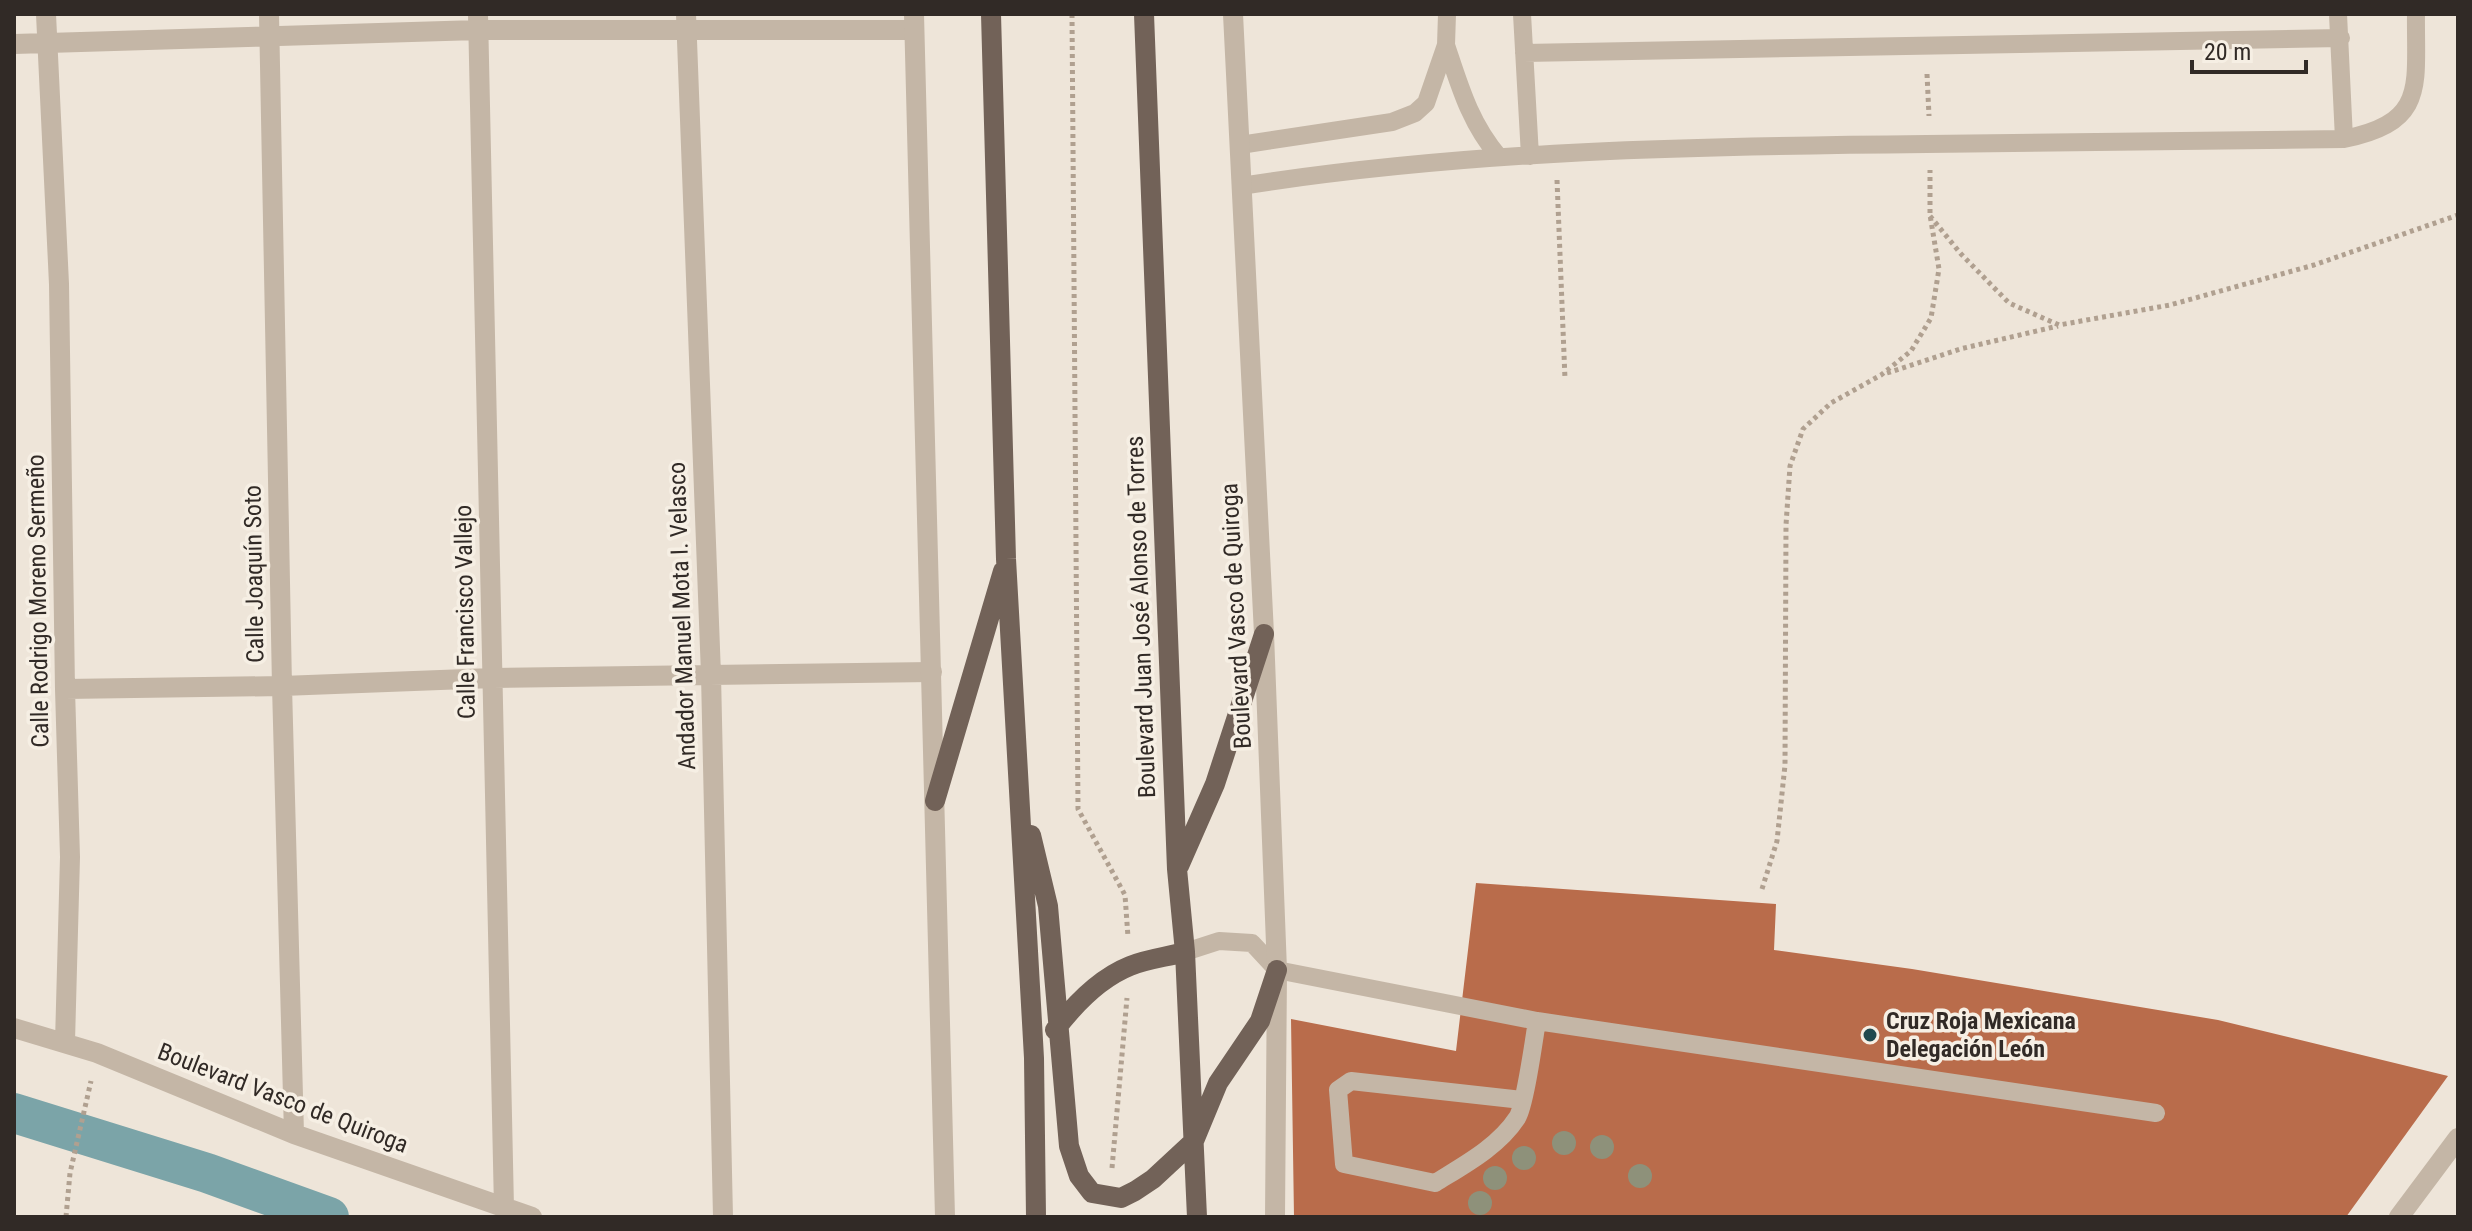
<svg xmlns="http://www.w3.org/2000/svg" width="2472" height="1231" font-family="'Roboto Condensed',sans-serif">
  <rect width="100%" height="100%" fill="#eee5d9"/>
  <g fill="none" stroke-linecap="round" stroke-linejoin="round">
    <!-- canal -->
    <path stroke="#7ba4a8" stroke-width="40" d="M14,1113l193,60 122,44"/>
  </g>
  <!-- building -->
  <path fill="#b96c4b" d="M1476,883l300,21 -2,46 138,19 306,51 230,56 -102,141h-1052l-3,-198 165,32z"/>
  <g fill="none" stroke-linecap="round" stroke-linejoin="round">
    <!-- path -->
    <path stroke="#b0a090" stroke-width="5" stroke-dasharray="4 4" stroke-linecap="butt" d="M1072,14l6,795 47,86 3,42
      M1927,74l2,42
      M1557,180l8,199
      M1930,216l31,38 48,49 50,22 111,-20 144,-40 144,-50
      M1887,373l73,-24 98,-23
      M1762,889l15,-48 8,-76 1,-240 4,-59 13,-37 28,-26 50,-28 30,-24 20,-33 8,-49 -9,-54v-45
      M1112,1168l15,-170
      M66,1217l4,-44 21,-92"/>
    <!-- service -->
    <path stroke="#c4b6a6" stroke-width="18" d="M1522,14l8,142
      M2338,14l6,125
      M1446,45c14,42 24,78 53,112
      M1524,53l817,-15
      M1240,145l152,-23 23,-9 11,-10 20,-58 1,-31
      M1241,186c228,-36 457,-40 686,-42 139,-1 278,-3 417,-5 84,-17 71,-54 72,-125
      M1185,952l34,-11 33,2 25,27 260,51 619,92
      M1522,1100l-171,-19 -13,9 6,74 91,19c29,-18 63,-36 82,-65 8,-12 17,-79 20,-97"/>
    <!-- minor -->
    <path stroke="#c4b6a6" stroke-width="20" d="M46,14l13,270 6,405 5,168 -5,185
      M269,14l13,672 12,448
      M478,14l26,1194
      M686,14l25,661 12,542
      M14,44l464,-14h436
      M65,689l217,-3 211,-8 439,-6
      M14,1028l83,25 197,81 238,83
      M2399,1217l59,-79"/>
    <!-- tertiary -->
    <path stroke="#c4b6a6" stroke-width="20" d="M914,14l31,1203
      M1233,14l31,620 13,336 -2,247"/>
    <!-- primary -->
    <path stroke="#726258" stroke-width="20" d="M991,14l15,545 28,499 2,159
      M1144,14l33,855 8,83 12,265
      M935,801l68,-230
      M1031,835l17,71 21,240 10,30 13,17 29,5 14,-7 18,-12 41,-38 24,-58 42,-62 17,-51
      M1179,866l36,-82 49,-150
      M1055,1030c19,-25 45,-52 75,-64 17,-7 37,-9 55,-14"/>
  </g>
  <!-- trees -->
  <g fill="#8e917a">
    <circle cx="1564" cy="1143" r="12"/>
    <circle cx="1602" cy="1147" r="12"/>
    <circle cx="1524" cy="1158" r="12"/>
    <circle cx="1640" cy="1176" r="12"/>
    <circle cx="1495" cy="1178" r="12"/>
    <circle cx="1480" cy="1203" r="12"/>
  </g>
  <!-- markers -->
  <circle fill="#20494e" stroke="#f6efe4" stroke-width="3" cx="1870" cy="1035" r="8"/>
  <g text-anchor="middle" stroke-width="7" stroke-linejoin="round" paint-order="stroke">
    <!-- street labels -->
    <g font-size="24" fill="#312a26" stroke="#f6efe4">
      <text transform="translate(254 574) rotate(-91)" y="8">Calle Joaquín Soto</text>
      <text transform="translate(38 601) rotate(-91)" y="8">Calle Rodrigo Moreno Sermeño</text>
      <text transform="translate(465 612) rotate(-91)" y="8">Calle Francisco Vallejo</text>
      <text transform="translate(682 616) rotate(-92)" y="8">Andador Manuel Mota I. Velasco</text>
      <text transform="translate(1236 616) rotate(-93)" y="8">Boulevard Vasco de Quiroga</text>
      <text transform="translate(1141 617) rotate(-92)" y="8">Boulevard Juan José Alonso de Torres</text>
      <text transform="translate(283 1098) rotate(21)" y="8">Boulevard Vasco de Quiroga</text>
    </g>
    <!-- poi labels -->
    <g font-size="24" font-weight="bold" fill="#312a26" stroke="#f6efe4" text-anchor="start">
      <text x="1886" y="1029">Cruz Roja Mexicana<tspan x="1886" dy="28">Delegación León</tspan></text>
    </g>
  </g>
  <!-- border -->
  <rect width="2472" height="1231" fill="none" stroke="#312a26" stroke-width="32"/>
  <!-- scale -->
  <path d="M2192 60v12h114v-12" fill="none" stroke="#312a26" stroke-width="4"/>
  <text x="2204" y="60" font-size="24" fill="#312a26" stroke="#f6efe4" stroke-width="6" paint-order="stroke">20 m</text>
</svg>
